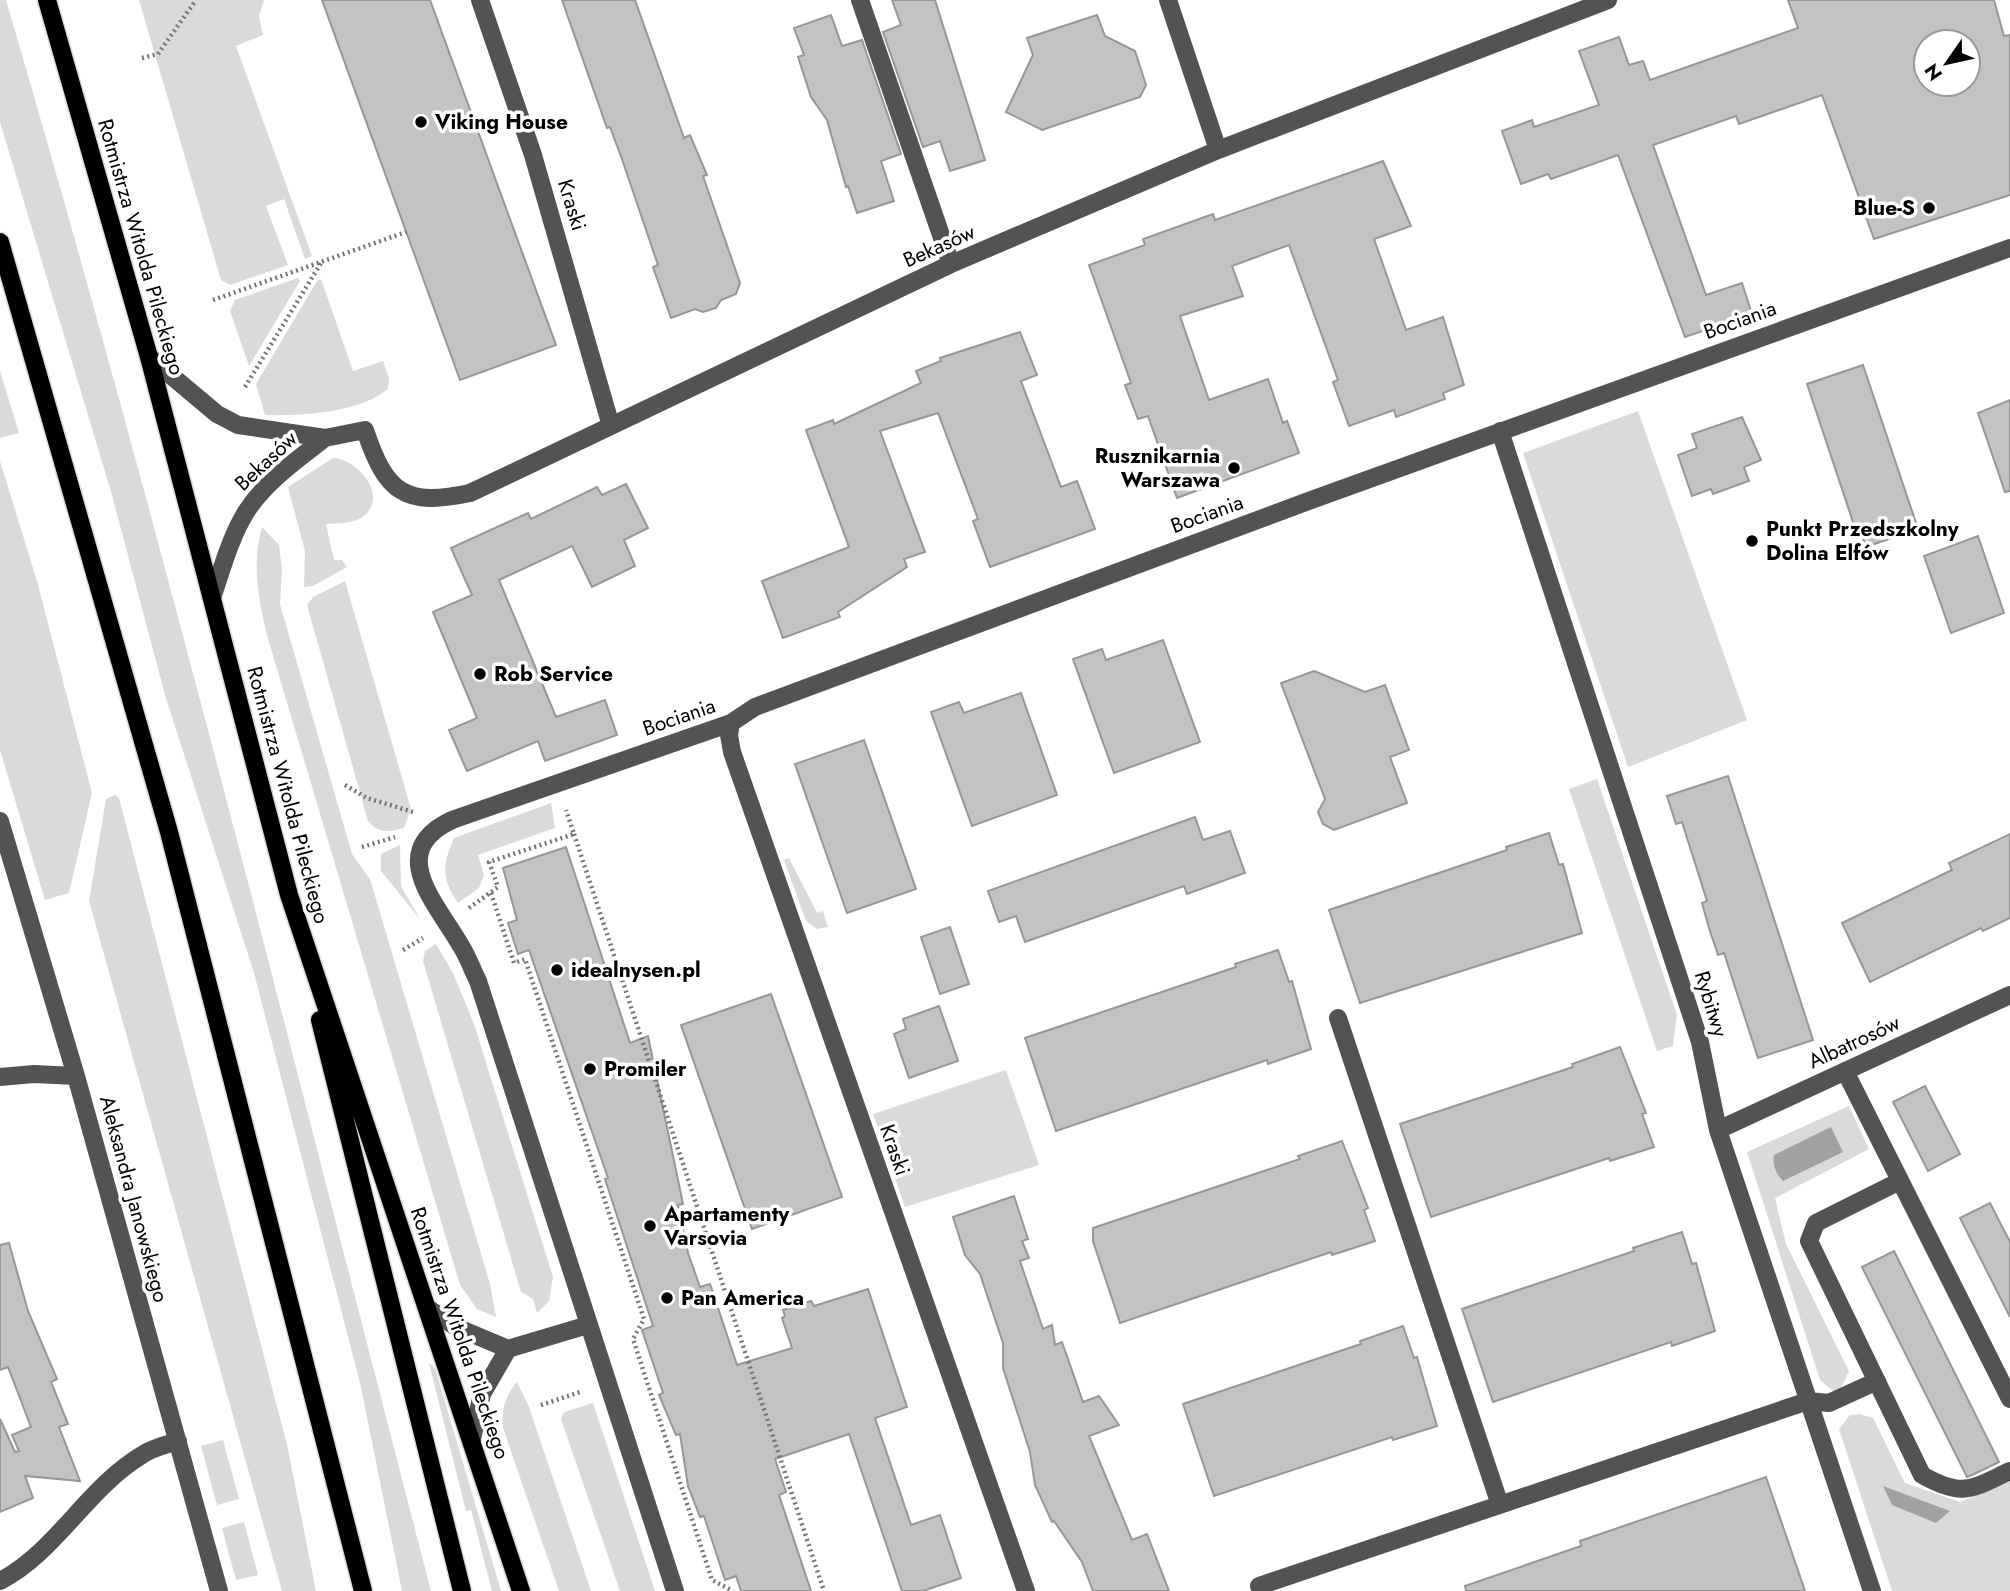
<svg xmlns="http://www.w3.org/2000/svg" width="2010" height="1591" font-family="Jost,sans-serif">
  <rect width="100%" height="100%" fill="#fff"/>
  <!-- green -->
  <path fill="#dadada" d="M0,0h6c155,527 287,1060 425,1591h-29l-41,-204 -107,-414 -89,-278 -53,-200 -112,-373z
    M139,0h125l-5,16 4,19 -27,11 76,210 -7,3 -21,-60 -18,7 22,59 -58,20 -9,-5z
    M298,278l2,3 -51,85 -19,-55 5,-11z
    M321,279l32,92 30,-10 6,17 -1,11c-29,24 -87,27 -123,26l-9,-31 61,-103z
    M0,371l19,62 -19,5z
    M1638,411l109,309 -119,47 -105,-314z
    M333,458c27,1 59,43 26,61 -10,5 -23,4 -33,5l8,36h8l5,7 -34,19 -9,1 1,-36 -17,-64z
    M0,461l37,120 55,212 -23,100 -24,7 -45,-150z
    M262,527l17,18 3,25 -2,34 72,250 18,25 120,405 6,33 -19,-8 -17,-24 -191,-643c-10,-38 -18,-77 -7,-115z
    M345,581l66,228 -7,19c-15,4 -25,6 -36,-7l-61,-216 6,-8z
    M1597,779l80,236 -4,31 -16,5 -88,-262z
    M115,795l4,3 168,647 29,146h-34l-193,-690 17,-102z
    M551,803l4,25 -77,27 6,20 -5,13 -21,15c-18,-27 -15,-39 -4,-65z
    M400,845l1,41 19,33 -39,-48v-17z
    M789,858l28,55 6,-2 5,16 -11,2 -11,-8 -22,-61z
    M436,944l17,29 21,51 79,253 -4,24 -12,12 -4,-14 -12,-7 -98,-331 2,-10z
    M1006,1070l33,95 -134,42 -32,-93z
    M1849,1106l20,43 -94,49 11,46 63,127 -8,17 -8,3 -13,-11 -73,-228z
    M429,1363l6,5 66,223h-9l-21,-81 -5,1z
    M517,1382l12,25 62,184h-32l-56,-163c-2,-18 2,-32 14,-46z
    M593,1403l62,188h-35l-59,-172 3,-7z
    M1860,1414l13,4 32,65 55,19 50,-20v109h-118l-53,-162 11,-14z
    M223,1440l16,59 -22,6 -16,-59z
    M244,1522l14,53 -22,5 -14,-52z"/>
  <!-- water -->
  <path fill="#a1a1a1" d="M1831,1127l12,25 -60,29c-7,-7 -11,-17 -9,-26z
    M1883,1486l67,25 -14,12 -44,-18z"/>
  <!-- building -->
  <path fill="#c3c3c3" stroke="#979797" stroke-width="2" fill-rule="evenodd" d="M322,0h108l126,345 -96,35z
    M562,0h73l49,138 6,-3 17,40 -4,1 37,107 -4,11 -15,6 -5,8 -13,4 -8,-3 -24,9 -18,-51 5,-2 -35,-103 -13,-35 -3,1z
    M892,0h43l50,160 -35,11 -10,-30 -17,6 -40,-115 18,-7z
    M1788,0h206l10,36 6,-1v160l-136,44 -52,-144 -83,29 -3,-8 -83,29 53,150 36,-12 10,31 -67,23 -67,-182 -67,24 -3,-5 -27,10 -19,-53 30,-11 2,7 65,-22 -20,-54 40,-14 10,28 14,-4 7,19 148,-52zM1926,42h42v42h-42z
    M831,15l11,31 20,-6 39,114 -20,7 13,40 -37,12 -9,-27 -2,1 -19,-67 -16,-23 -13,-40 6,-2 -10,-27z
    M1097,15l8,21 30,15 11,34 -6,12 -98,33 -36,-18 27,-57 -6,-17z
    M1383,161l28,65 -37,13 32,91 37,-13 21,68 -21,8 2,6 -49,18 -2,-7 -45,16 -16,-44 5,-2 -49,-135 -57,21 11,30 -63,20 29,84 59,-21 15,44 4,-2 12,32 -122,45 -29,-82 -10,3 -13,-34 6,-2 -42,-118 56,-20 -2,-6 70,-25 2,6z
    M1020,332l17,43 -16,6 40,106 16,-6 18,48 -105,38 -17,-46 5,-2 -40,-106 -58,18 45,121 -21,7 3,8 -69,45 2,5 -57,21 -21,-57 87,-34 -43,-117 27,-10 1,4 87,-41 -5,-12 25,-10 -1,-3z
    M1863,365l55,164 -52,18 -6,-17 -4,1 -49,-147z
    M2010,400v91l-5,1 -27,-79z
    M1742,417l19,43 -17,7 5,14 -36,13 -2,-5 -19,7 -14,-41 19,-7 -5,-14z
    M626,484l22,44 -24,12 11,26 -43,21 -20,-41 -73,34 57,137 49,-17 12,35 -72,26 -7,-20 -71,30 -18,-41 28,-12 -44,-106 39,-17 -21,-47 77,-35 3,6 66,-32 5,8z
    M1978,536l26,77 -53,20 -27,-77z
    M1163,640l37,102 -86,31 -41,-114 29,-10 4,11z
    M1314,671l51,21 20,-7 24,65 -19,7 17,46 -73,27 -11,-6 -5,-12 7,-13 -44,-116z
    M1021,693l36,102 -85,31 -41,-114 28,-10 5,11z
    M864,740l52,149 -69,24 -52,-149z
    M1728,776l85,264 -55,18 -34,-105 -6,2 -9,-27 -7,-25 5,-2 -25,-79 -6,2 -9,-28z
    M1195,817l8,23 27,-9 15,42 -58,21 -3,-8 -159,56 -9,-26 -17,6 -11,-31z
    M1549,833l10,32 4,-1 19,69 -222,70 -31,-93 178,-60 -1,-3z
    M2010,834v84l-27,13 -2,-3 -111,54 -28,-59 110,-53 -3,-7z
    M566,847l64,196 18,-7 35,168 -5,1 10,48 12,34 10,-3 27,81 55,-17 -10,-30 3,-2 -2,-6 28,-9 3,5 54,-17 39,118 -32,11 36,107 29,-10 21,63 -38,13h-21l-53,-157 -74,25 11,33 -7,3 32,96h-70l-5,-15 -11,4 -21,-64 -4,1 -12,-31 -8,-52 -4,1 -17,-40 4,-2 -21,-63 11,-4 -48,-147 3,-1 -79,-228 -11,4 -10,-31 9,-3 -14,-52z
    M950,927l19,57 -29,10 -19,-57z
    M1278,950l11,32 3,-1 19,68 -43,15 -1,-4 -211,71 -31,-93 211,-71 -1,-3z
    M771,994l71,203 -90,32 -71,-204z
    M939,1006l19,55 -49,17 -15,-44 12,-5 -3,-10z
    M1620,1047l26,66 -4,1 12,33 -44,14 -1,-3 -178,59 -31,-93 173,-57 -1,-3z
    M1925,1086l35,68 -32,17 -35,-69z
    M1342,1141l26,67 -4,2 11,31 -43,14 -1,-3 -211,71 -27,-82v-13l207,-69 -2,-3z
    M1014,1196l14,43 -6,2 7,17 -9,3 23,68 9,-4 3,20 7,-3 21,60 16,-6 20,29 -30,11 43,104 15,-6 22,57h-76l-11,-29 -28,-41 -2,1 -17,-37 -5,-33 -27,-84v-25l-23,-69 -15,-19 -12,-38z
    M1990,1203l20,39v75l-50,-99z
    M1682,1232l10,32 4,-1 19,68 -43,15 -1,-4 -178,60 -31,-93 172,-58 -1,-3z
    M9,1243l19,68 29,68 -6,3 17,42 -9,3 21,54 -55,-5 8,22 -33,14v-93l15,33 4,-1 -7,-16 19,-8 -23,-60 -8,3v-125z
    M1894,1251l105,211 -27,13 -5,2 -105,-210z
    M1403,1326l11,32 3,-1 20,69 -44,14 -1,-3 -178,59 -31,-92 178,-60 -1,-3z
    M1766,1477l39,114h-339l-1,-5 116,-40 -1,-5z"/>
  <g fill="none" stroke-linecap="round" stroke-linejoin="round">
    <defs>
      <path id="major" d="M47,0l102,357 140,538 232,696
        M0,242l169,590 194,759
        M320,1020l142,571"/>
    </defs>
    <!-- major casing -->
    <use href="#major" stroke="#dbdbdb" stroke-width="21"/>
    <!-- path -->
    <path stroke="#757575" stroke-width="4.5" stroke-dasharray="2 3.5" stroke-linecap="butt" d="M142,58l16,-4 38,-54
      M213,300l193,-68
      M245,387l76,-124
      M345,785l22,13 46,14
      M574,834l250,757
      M362,847l33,-10
      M491,893l23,70 11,-4 119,360 -11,20 79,241 21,11
      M469,908l29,-21 -9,-25 85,-28 -8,-24
      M403,950l20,-12
      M541,1405l39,-13"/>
    <!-- minor -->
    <path stroke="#535353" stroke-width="18" d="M480,0l53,155 78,271
      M860,0l91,264
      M1168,0l50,150
      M149,357l68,57 21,11 87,13 40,-8c21,63 40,77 105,63l481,-229 267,-114 390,-150
      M1500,431l200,611 18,88 154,461
      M212,598c10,-29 18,-60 34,-86 19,-30 51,-52 79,-74
      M731,723l-2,12 3,17 294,839
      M0,821l76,255 143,515
      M1338,1018l162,487
      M1845,1071l165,328
      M0,1077l34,-3 42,2
      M1718,1130l292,-135
      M1900,1181l-84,42 -7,18 113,234c41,23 49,14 88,-4
      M429,1309l27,18 52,22
      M472,1439l10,-45 26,-45 80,-24
      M0,1581c56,-29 87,-93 142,-126 10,-7 24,-10 36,-14
      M1259,1586l549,-185 21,2 48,-22
      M675,1591l-197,-610c-6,-12 -10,-24 -17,-35 -23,-41 -77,-94 -9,-126l279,-97 24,-16 559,-208 696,-251"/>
    <!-- major -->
    <use href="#major" stroke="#000" stroke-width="18"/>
  </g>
  <!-- markers -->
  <g fill="#000" stroke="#fff" stroke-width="2.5">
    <circle cx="421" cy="122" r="7"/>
    <circle cx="1929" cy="208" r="7"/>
    <circle cx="1234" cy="468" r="7"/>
    <circle cx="1752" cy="541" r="7"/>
    <circle cx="480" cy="674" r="7"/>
    <circle cx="557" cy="970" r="7"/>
    <circle cx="590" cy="1069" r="7"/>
    <circle cx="650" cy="1226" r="7"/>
    <circle cx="667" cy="1298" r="7"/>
  </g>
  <g text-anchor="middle" stroke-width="7" stroke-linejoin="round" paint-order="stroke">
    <!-- poi labels -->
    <g font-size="21" font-weight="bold" fill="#000" stroke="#fff" text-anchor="start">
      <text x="435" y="129">Viking House</text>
      <text x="1915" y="215" text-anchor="end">Blue-S</text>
      <text x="1220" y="463" text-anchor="end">Rusznikarnia<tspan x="1220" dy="24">Warszawa</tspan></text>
      <text x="1766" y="536">Punkt Przedszkolny<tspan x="1766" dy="24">Dolina Elfów</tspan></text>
      <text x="494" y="681">Rob Service</text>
      <text x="571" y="977">idealnysen.pl</text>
      <text x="604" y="1076">Promiler</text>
      <text x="664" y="1221">Apartamenty<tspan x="664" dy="24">Varsovia</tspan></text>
      <text x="681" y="1305">Pan America</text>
    </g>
    <!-- street labels -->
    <g font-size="21" fill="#000" stroke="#fff">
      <text transform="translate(572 205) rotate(73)" y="7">Kraski</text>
      <text transform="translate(939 246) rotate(-24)" y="7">Bekasów</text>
      <text transform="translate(141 247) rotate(74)" y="7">Rotmistrza Witolda Pileckiego</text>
      <text transform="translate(1740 320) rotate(-20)" y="7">Bociania</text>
      <text transform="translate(266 461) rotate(-43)" y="7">Bekasów</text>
      <text transform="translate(1207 514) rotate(-20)" y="7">Bociania</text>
      <text transform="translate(679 717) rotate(-19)" y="7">Bociania</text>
      <text transform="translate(288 795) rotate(75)" y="7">Rotmistrza Witolda Pileckiego</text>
      <text transform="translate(1711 1004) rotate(73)" y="7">Rybitwy</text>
      <text transform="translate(1854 1042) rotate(-25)" y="7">Albatrosów</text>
      <text transform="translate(895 1150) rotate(71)" y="7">Kraski</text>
      <text transform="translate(134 1199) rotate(75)" y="7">Aleksandra Janowskiego</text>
      <text transform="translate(460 1333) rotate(71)" y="7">Rotmistrza Witolda Pileckiego</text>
    </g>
  </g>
  <!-- north arrow -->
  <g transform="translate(1947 63) rotate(236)"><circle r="33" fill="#ffffff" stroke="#999999" stroke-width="2"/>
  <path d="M0-5L12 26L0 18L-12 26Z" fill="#000000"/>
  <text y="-10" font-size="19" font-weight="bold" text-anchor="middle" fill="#000000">N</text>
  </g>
</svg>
